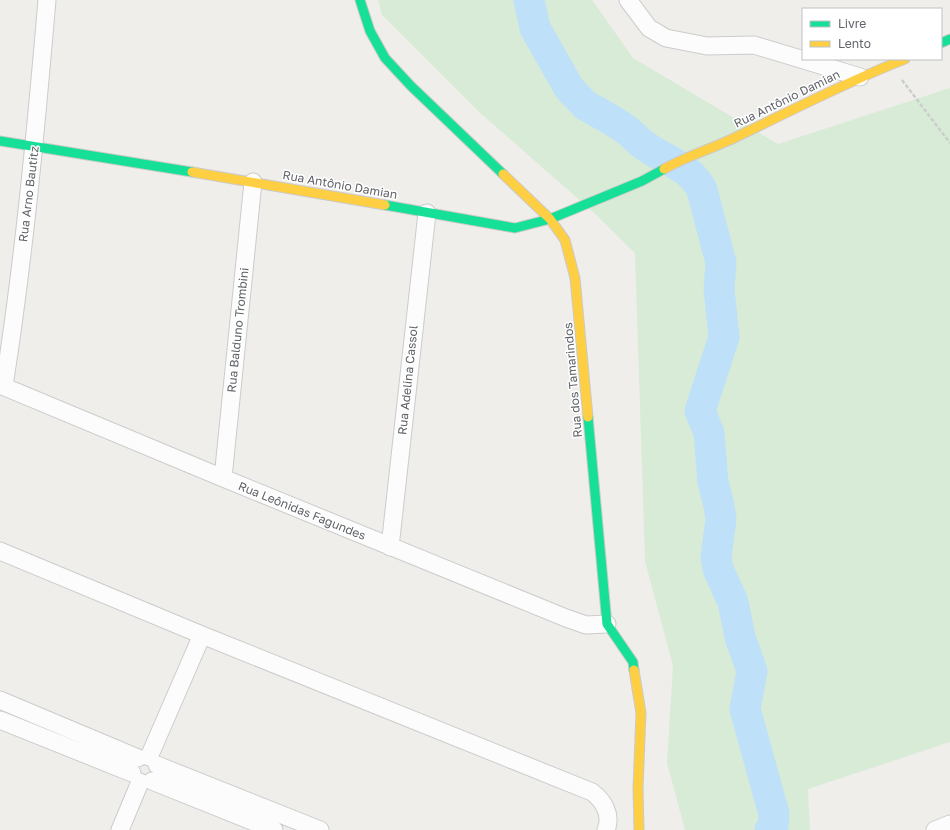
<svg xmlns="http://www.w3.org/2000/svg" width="950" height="830" font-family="'Golos Text',sans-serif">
  <rect width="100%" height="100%" fill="#efeeea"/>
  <!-- green -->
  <path fill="#d8ebd6" d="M378,0h214l41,58 145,86 172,-56v654l-142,47 2,41h-125l-18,-67 6,-97 -28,-105 -10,-308 -43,-42 -114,-100 -96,-96z"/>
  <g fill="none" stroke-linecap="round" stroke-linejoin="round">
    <!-- river -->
    <path stroke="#bfe0f9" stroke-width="31" d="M529,0l6,28 34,60 16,17c14,8 30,16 43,26 5,4 10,10 16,14 21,16 45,20 58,45l19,73 -2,26 5,48 -24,74 9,22 4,49 6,24 2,13 -5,38 2,12 15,33 7,35 12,34 -7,38 29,105 -1,13 -3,3"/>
    <defs>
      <path id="street" d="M628,0l21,28 17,10 41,8 47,-1 106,32
        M0,385l223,93 343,140 20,7 21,-1
        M4,386c20,-128 32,-257 43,-386
        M223,478l30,-296
        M390,547l37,-334
        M0,551l202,84 390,157c12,9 20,23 14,38
        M0,700l138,58
        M0,720l132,53
        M149,757l53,-122
        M157,765l163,65
        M152,781l122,49
        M120,830l20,-48
        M935,830l15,-6"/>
      <path id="fast" d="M360,0l10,31 15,27 26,28 92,88
        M941,43l9,-4
        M0,141l192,31
        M385,205l130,23 35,-9 92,-38 22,-12
        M588,417l19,207 26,38 1,8"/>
      <path id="slow" d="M664,169c23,-13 47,-20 70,-31 57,-27 112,-56 171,-79
        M192,172l193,33
        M503,174l47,45 15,21 10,38 13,139
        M634,670l7,43 -3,75 1,42"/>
    </defs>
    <!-- street casing -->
    <use href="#street" stroke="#cbcccc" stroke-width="19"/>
    <!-- fast casing -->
    <use href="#fast" stroke="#cacacb" stroke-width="11"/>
    <!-- slow casing -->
    <use href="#slow" stroke="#cacacb" stroke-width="11"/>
    <!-- path -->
    <path stroke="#cacfcc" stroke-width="2.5" stroke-dasharray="4 2" stroke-linecap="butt" d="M902,80l48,63"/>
    <!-- street -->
    <use href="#street" stroke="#fdfcfc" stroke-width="17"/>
    <!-- fast -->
    <use href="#fast" stroke="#16e098" stroke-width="9"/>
    <!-- slow -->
    <use href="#slow" stroke="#ffcf43" stroke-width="9"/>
  </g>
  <g text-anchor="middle" stroke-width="3" stroke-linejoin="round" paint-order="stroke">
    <!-- street labels -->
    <g font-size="12" fill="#5f6368" stroke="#fff">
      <text transform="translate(787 99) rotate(-26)" y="4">Rua Antônio Damian</text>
      <text transform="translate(340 185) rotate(10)" y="4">Rua Antônio Damian</text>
      <text transform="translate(29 194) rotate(-83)" y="4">Rua Arno Bautitz</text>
      <text transform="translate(238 330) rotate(-84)" y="4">Rua Balduno Trombini</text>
      <text transform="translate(408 380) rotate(-84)" y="4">Rua Adelina Cassol</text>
      <text transform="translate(573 380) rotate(-95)" y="4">Rua dos Tamarindos</text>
      <text transform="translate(302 511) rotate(22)" y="4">Rua Leônidas Fagundes</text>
    </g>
  </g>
  <!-- legend -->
  <rect x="802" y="8" width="140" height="52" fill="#ffffff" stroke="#bfc1c3"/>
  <rect x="810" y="21" width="20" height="6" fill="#16e098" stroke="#bfc1c3"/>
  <text x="838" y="28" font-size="12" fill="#5f6368">Livre</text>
  <rect x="810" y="41" width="20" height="6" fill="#ffcf43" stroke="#bfc1c3"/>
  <text x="838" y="48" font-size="12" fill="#5f6368">Lento</text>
</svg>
